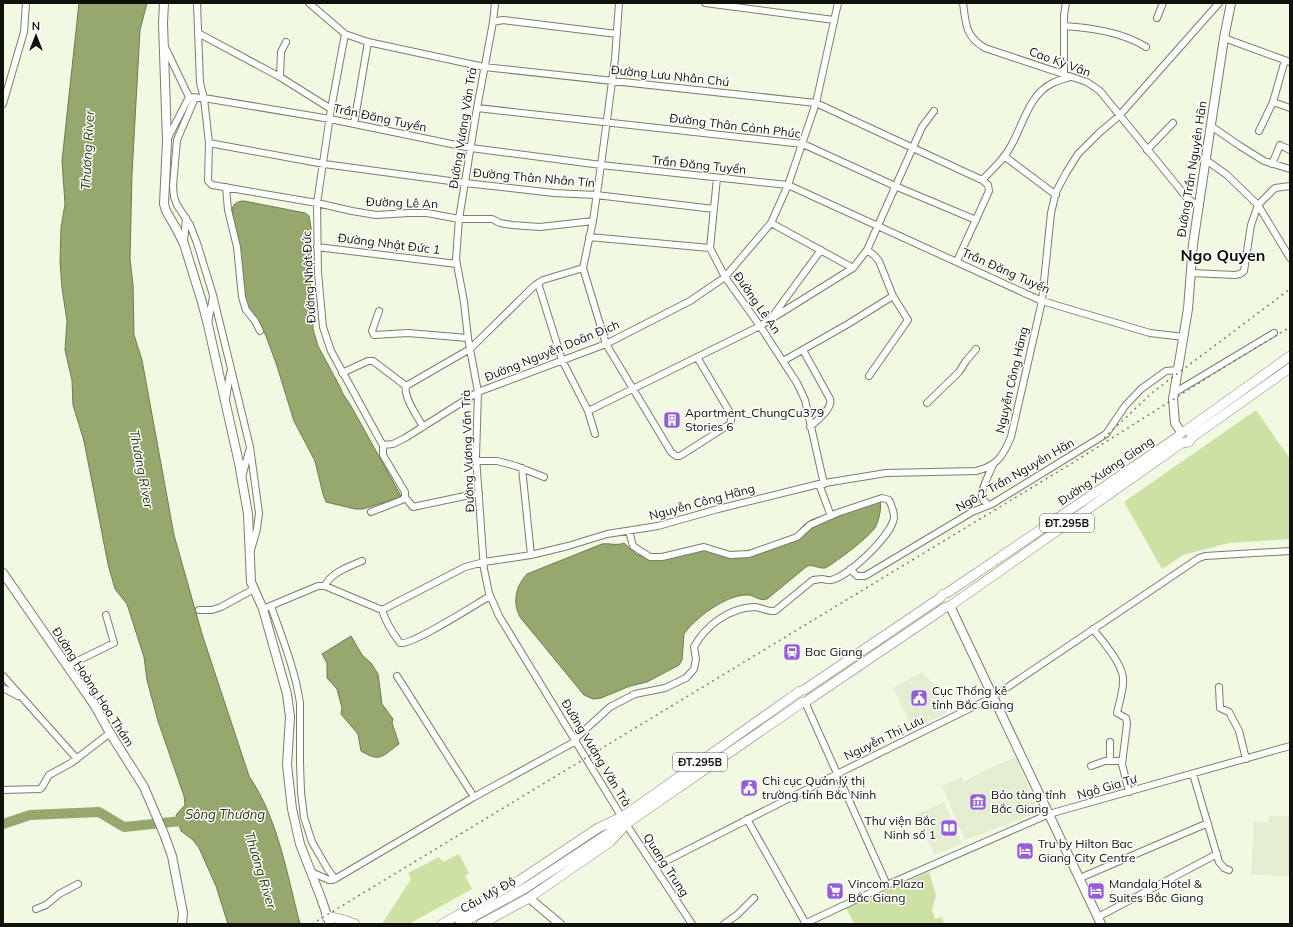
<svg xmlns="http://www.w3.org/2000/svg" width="1293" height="927" font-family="Mulish,sans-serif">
  <rect width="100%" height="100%" fill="#f1f9e2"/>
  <!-- built -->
  <path fill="#e3edd0" d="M922,672l12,13 13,28 -34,16 -20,-41z
    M1016,757l19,46 -4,12 -66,25 -23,-54 19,-9 2,5 23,-12z
    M944,802l18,42 -28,11 -17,-41z
    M1269,816h21v61l-39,-3 3,-52h14z"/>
  <!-- green -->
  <path fill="#cee1a5" d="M1256,410l34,49v80l-61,4 -46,12 -21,14 -38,-67z
    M459,854l10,19 -4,3 7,13 -63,35h-27l29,-45 -3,-6 31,-16 4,5z
    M929,872l7,23 -4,15 3,9 7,-2 2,7h-90l-8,-16z"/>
  <!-- water -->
  <path fill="#96a86e" stroke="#6e7b50" d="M79,3h68l-7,27 -8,144 -2,85 3,26 1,50 8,25 32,175 28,99 47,142c29,43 38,98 51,148h-72l-12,-38 -17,-38 -6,-8 -12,-9 -5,-16 9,-10 -1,-9 -26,-75 -11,-41 -3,-23 -17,-53 -12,-15 -7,-25 -24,-123 -11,-36 -1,-25 -7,-30 2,-29 -5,-33 -2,-26 1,-34 4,-24 -3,-43z
    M244,201l61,12 4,3 2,12 -1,48 3,53 5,17 22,41 3,7 8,12 50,90 -3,2 -35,11h-8l-29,-7 -3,-8 -8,-33 -21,-40 -18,-58 -10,-27 -5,-11 -12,-16 -4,-13 -13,-87c2,-6 6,-8 12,-8z
    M873,498l7,3c2,6 -1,18 -4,25 -4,9 -41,37 -51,42 -7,1 -13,-5 -19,-1l-39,32c-8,3 -13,-5 -21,-4 -20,0 -51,23 -62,39l-2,26 -3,5 -32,17 -17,4 -29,12 -8,1 -9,-4 -64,-78c-8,-15 -4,-31 7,-43l75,-30c7,-1 16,2 22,-1l12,11 5,2h16l39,-10 35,9 53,-14 11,-6 9,-10 7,-5z
    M351,636l11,19 9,8 7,11 4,30 11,15 -1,4 7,21c-17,12 -18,19 -38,7l-3,-17 -17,-20 1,-6 -5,-19 -10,-11v-15l-5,-9z"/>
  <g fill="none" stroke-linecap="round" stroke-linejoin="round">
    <!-- river -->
    <path stroke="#96a86e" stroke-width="10" d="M3,824l27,-9 69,-3 25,15 67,-7"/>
    <defs>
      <path id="street" d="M197,3l3,80 4,15 5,45 -1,38 4,4 105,18 35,8 24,4 33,-2h18l32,6h33l8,4 12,2 28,2 53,-6
        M309,3l36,31 23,8 116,25 332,36 166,77 6,5 1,6 -32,70
        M495,3l-2,19 -16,86 -18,111 -3,40 8,43 4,36 10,54 -2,65 8,112 5,24 10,23 127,208 66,100
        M619,3l-4,56 -14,106 -8,56 -10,47 23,76 65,108 5,4h4l50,-32 2,-8 -35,-59
        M705,3l129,17
        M963,3c3,21 2,33 22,45l102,34 13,9 87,107 7,5 6,1
        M1157,18l6,-15
        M493,22l10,-2 114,14
        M1064,26c28,2 58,6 82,21
        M198,33l82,44 51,32
        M345,34l-14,75 -14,94 1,70 5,54 8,24 50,91 2,3 10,-1 12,-6 73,-46 128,-48 84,-43 35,-24 46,-54 17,-38 28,-82 22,-100
        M1224,38l66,24
        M165,47l24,50 -22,43
        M1064,75v-60l2,-12
        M280,77l1,-25 5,-10
        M189,97l15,1 126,21 141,29 130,17 187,20 254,116 108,32 34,4
        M195,98l-18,42 -4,46 1,11 3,8 13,20 7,18 16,52 37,152 9,66 -2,16 -6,21
        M1273,102l17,6
        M3,104l21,-72 2,-29
        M477,108l326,36 92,42 81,34
        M354,124l14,-82
        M1211,126l29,20 24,15 26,8
        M1259,131l14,-29 12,-42
        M209,143l115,21 141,19 89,10 42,2 118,14
        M1147,150l26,-27
        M1004,156l52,39
        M1206,160l21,15 31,30 17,-17 15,-2
        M1272,164l8,-19 10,5
        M982,180c11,-11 23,-22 30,-36 11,-20 18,-51 41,-61 5,-3 12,-4 17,-6
        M226,187l2,23 9,37 5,50 4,13 9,11 5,10
        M771,223l82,45
        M589,237l121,11 15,29 35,49 37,57 8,17 19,84
        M184,243l2,-25
        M317,247l140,17
        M710,248l7,-70
        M867,250l7,5 5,6 14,35 15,24 -39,56
        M1191,273l44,2 5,-1 4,-3 7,-46 7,-20 32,53
        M538,283l24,77 26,51 7,23
        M379,311l-7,20 2,4 34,-2 60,5
        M772,317l49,-67
        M208,323l5,-26
        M803,350l27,49c3,10 -13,21 -20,28
        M783,361l65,-37 45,-28
        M342,373l26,-12h5l33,25
        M1174,393l100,-60
        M226,399l4,-26
        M927,403l32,-31 7,-11 10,-12
        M588,411l172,-85 93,-58 14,-18 55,-123 12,-16
        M423,427c-5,-10 -20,-30 -17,-41l64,-37 64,-63 9,-6 40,-12
        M477,461h20l19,5 28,11
        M522,468l9,87
        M242,477l7,-26
        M819,484l12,32
        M405,497l8,10 66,-14
        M988,505c-2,-2 -5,-4 -6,-8 -2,-6 8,-25 11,-32
        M371,512l31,-12 3,-3v-5l-22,-37v-10
        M850,569l7,7h8l107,-64 20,-8 114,-70 19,-28 16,-17 25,-18 12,-1
        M325,586c5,-13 25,-20 37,-25
        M271,606c11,32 24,63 29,97v59l1,30 3,25 8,25 15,26 8,11 -2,1h-4l-18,-8
        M263,609l55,-23h7l57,24 83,-43 19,-5 47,-7 37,-9 39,-12 51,-8 60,-17 101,-25 67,-11 90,-2c21,-5 27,-15 35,-34l31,-136 9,-88 5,-21 10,-19 12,-19 21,-21 20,-17 100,-113
        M199,610h13l9,-3 33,-18
        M382,610c4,13 10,22 18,33 11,3 76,-39 90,-47
        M1093,629c10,13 32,37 30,53 0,10 -4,21 -6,31l9,5 1,6 -5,40 7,28
        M67,666l47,-23 -8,-28
        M3,676l74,83
        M397,676l77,121
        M1219,687l1,21 9,4 10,19 7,28
        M3,688l15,8
        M805,702l82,183
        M575,739l35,-32 25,-13 30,-6 21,-10 8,-9 2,-10 -2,-12c11,-21 35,-39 60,-40 7,0 13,5 21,4l38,-31c3,0 6,-1 9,-1 3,0 6,2 9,1 17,-3 60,-44 63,-62 0,-7 -2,-12 -5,-18l-7,-2 -45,15 -27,12 -13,12 -48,17 -19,1 -26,-8 -42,10h-12l-17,-11 -4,-15
        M1110,742v19h12
        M1091,766l14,-5h5
        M1193,774l26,88 5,6 5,2
        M3,790l37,-1 2,-2 7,-12 22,-12 39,-30
        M747,819l59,105
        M654,867l183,-93 156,-77 206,-139 6,-2 85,-5
        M1080,878l128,-55
        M335,879l139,-82 102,-56
        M36,909l10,-4 13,-11 19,-10
        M1098,917l119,-63
        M724,924l13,-9 17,-17
        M804,924l83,-39 162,-71 241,-68"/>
      <path id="secondary" d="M164,3l-1,20 4,118 -3,63 2,7 10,17 8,16 18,58 6,23 31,138 9,51 3,68 12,27 24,85 3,23 -3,48 5,44 8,35 21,54 9,26
        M1181,432l-6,-9 -2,-24 15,-90 5,-65 31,-206 7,-35
        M3,573l92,133 15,27 34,54 20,47 8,22 11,57 -1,11
        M950,606l151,318
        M529,898l31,26"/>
      <path id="primary" d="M611,830l11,-13 178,-126 4,-1 136,-92 3,-4 4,-1 232,-157 2,-4 4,-1 105,-75
        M326,916l18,4 11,4
        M442,924l78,-44 78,-52 21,-10
        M460,924l67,-37 79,-52 20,-11 177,-122 4,-1 139,-94 4,-1 232,-163 7,-1 2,-4 99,-70
        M481,924l48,-26 81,-56 12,-13"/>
    </defs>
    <!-- street casing -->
    <use href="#street" stroke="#787f6b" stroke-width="8"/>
    <!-- secondary casing -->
    <use href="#secondary" stroke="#787f6b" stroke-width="10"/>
    <!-- primary casing -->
    <use href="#primary" stroke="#787f6b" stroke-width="10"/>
    <!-- street -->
    <use href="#street" stroke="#fff" stroke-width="6"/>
    <!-- secondary -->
    <use href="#secondary" stroke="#fff" stroke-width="8"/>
    <!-- primary -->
    <use href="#primary" stroke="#fff" stroke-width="9"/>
    <!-- rail -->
    <path stroke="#797d6f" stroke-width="1.5" stroke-dasharray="2 4" stroke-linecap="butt" d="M1104,438l49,-46 137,-103
      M312,924l762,-462 152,-96 64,-39"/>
  </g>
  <!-- icons -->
  <defs>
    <symbol id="building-square" viewBox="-11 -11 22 22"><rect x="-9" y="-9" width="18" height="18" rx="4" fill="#955ed6" stroke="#fff"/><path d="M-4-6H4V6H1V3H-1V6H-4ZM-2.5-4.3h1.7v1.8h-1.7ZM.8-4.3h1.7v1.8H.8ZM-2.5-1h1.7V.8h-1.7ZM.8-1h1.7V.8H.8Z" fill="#fff"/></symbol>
    <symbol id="station-square" viewBox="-11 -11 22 22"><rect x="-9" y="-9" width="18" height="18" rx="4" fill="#955ed6" stroke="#fff"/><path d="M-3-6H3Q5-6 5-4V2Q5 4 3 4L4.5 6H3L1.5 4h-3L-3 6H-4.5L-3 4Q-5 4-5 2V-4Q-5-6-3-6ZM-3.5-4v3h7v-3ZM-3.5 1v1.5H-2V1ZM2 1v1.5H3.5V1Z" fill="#fff"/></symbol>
    <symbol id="civic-square" viewBox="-11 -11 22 22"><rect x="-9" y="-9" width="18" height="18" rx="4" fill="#955ed6" stroke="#fff"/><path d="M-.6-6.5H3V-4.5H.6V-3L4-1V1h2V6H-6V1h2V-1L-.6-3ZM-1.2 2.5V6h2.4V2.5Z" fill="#fff"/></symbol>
    <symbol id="museum-square" viewBox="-11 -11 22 22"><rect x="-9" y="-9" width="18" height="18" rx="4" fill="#955ed6" stroke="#fff"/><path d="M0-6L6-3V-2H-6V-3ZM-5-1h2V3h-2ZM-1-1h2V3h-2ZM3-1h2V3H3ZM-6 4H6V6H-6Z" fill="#fff"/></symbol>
    <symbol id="library-square" viewBox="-11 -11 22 22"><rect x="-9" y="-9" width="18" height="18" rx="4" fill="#955ed6" stroke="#fff"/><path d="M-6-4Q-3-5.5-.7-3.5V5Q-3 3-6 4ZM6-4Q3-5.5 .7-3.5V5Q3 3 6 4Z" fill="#fff"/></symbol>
    <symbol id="hotel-square" viewBox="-11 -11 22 22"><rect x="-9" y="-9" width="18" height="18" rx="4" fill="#955ed6" stroke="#fff"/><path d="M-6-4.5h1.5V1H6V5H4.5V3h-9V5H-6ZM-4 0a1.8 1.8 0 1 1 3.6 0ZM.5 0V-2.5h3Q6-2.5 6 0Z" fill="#fff"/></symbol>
    <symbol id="supermarket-square" viewBox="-11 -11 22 22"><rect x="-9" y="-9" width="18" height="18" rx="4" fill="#955ed6" stroke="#fff"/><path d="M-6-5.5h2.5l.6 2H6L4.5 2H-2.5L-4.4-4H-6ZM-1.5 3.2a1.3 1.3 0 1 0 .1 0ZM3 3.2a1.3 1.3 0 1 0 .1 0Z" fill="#fff"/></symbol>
  </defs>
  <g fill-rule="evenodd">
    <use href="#building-square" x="662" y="410" width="20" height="20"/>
    <use href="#station-square" x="782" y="642" width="20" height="20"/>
    <use href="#civic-square" x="909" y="688" width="20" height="20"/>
    <use href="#civic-square" x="739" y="778" width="20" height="20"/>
    <use href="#museum-square" x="968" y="792" width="20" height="20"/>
    <use href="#library-square" x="939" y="818" width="20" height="20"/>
    <use href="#hotel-square" x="1015" y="841" width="20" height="20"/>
    <use href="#supermarket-square" x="825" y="881" width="20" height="20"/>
    <use href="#hotel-square" x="1086" y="881" width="20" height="20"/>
  </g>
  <g text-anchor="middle" stroke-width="3" stroke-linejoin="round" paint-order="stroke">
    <!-- shield labels -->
    <g fill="#fff" stroke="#575854" stroke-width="1">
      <rect x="1040" y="514" width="54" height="18" rx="3"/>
      <rect x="673" y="753" width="54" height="18" rx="3"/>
    </g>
    <g font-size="11" font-weight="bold" fill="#0f110a">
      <text x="1067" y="527">ĐT.295B</text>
      <text x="700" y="766">ĐT.295B</text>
    </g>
    <!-- street labels -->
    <g font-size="12" fill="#0f110a" stroke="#fff">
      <text transform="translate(1060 62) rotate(20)" y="4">Cao Kỳ Vân</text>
      <text transform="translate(670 76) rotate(6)" y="4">Đường Lưu Nhân Chú</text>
      <text transform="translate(380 118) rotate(12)" y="4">Trần Đăng Tuyển</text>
      <text transform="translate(735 126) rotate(7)" y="4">Đường Thân Cảnh Phúc</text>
      <text transform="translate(463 128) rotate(-81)" y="4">Đường Vương Văn Trà</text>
      <text transform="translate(699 165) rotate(6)" y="4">Trần Đăng Tuyển</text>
      <text transform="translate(1192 169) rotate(-81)" y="4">Đường Trần Nguyên Hãn</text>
      <text transform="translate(534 178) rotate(5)" y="4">Đường Thân Nhân Tín</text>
      <text transform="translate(402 203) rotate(2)" y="4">Đường Lê An</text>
      <text transform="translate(389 244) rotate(7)" y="4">Đường Nhật Đức 1</text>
      <text transform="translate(1006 271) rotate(24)" y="4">Trần Đăng Tuyển</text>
      <text transform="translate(309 277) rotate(-93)" y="4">Đường Nhật Đức</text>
      <text transform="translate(757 303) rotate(55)" y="4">Đường Lê An</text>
      <text transform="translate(552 351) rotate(-22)" y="4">Đường Nguyễn Doãn Địch</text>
      <text transform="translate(1012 380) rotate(-77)" y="4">Nguyễn Công Hãng</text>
      <text transform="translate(468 451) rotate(-92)" y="4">Đường Vương Văn Trà</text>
      <text transform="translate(1106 471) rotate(-34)" y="4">Đường Xương Giang</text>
      <text transform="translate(1015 475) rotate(-30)" y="4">Ngõ 2 Trần Nguyên Hãn</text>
      <text transform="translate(702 502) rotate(-15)" y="4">Nguyễn Công Hãng</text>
      <text transform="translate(93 687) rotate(57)" y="4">Đường Hoàng Hoa Thám</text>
      <text transform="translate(884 738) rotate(-26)" y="4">Nguyễn Thị Lưu</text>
      <text transform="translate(596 753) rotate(59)" y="4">Đường Vương Văn Trà</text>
      <text transform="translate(1107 787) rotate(-16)" y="4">Ngô Gia Tự</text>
      <text transform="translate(666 865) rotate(57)" y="4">Quang Trung</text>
      <text transform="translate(488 895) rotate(-29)" y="4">Cầu Mỹ Độ</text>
    </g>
    <!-- poi labels -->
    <g font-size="12" fill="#0f110a" stroke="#fff" text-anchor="start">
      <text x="685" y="417">Apartment_ChungCu379<tspan x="685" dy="14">Stories 6</tspan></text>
      <text x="805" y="656">Bac Giang</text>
      <text x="932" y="695">Cục Thống kê<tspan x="932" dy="14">tỉnh Bắc Giang</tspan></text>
      <text x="762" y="785">Chi cục Quản lý thị<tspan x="762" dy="14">trường tỉnh Bắc Ninh</tspan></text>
      <text x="991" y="799">Bảo tàng tỉnh<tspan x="991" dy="14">Bắc Giang</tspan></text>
      <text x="936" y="825" text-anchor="end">Thư viện Bắc<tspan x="936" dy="14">Ninh số 1</tspan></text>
      <text x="1038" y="848">Tru by Hilton Bac<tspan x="1038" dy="14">Giang City Centre</tspan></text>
      <text x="848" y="888">Vincom Plaza<tspan x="848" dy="14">Bắc Giang</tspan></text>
      <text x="1109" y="888">Mandala Hotel &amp;<tspan x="1109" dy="14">Suites Bắc Giang</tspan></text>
    </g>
    <!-- water labels -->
    <g font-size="13" font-style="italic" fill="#2a3507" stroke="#fff">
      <text transform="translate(87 150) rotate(-87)" y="5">Thương River</text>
      <text transform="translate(142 469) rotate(79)" y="5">Thương River</text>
      <text x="225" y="819">Sông Thương</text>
      <text transform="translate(261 870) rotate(73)" y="5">Thương River</text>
    </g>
    <!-- district labels -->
    <g font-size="16" font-weight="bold" fill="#0f110a" stroke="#fff">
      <text x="1223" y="261">Ngo Quyen</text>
    </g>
  </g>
  <!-- border -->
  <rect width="1293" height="927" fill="none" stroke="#0f110a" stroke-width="8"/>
  <!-- north arrow -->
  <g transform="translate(36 36)" stroke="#ffffff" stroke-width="3" paint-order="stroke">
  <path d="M0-3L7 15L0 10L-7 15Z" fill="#0f110a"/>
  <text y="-6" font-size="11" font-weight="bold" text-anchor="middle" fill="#0f110a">N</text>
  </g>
</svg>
